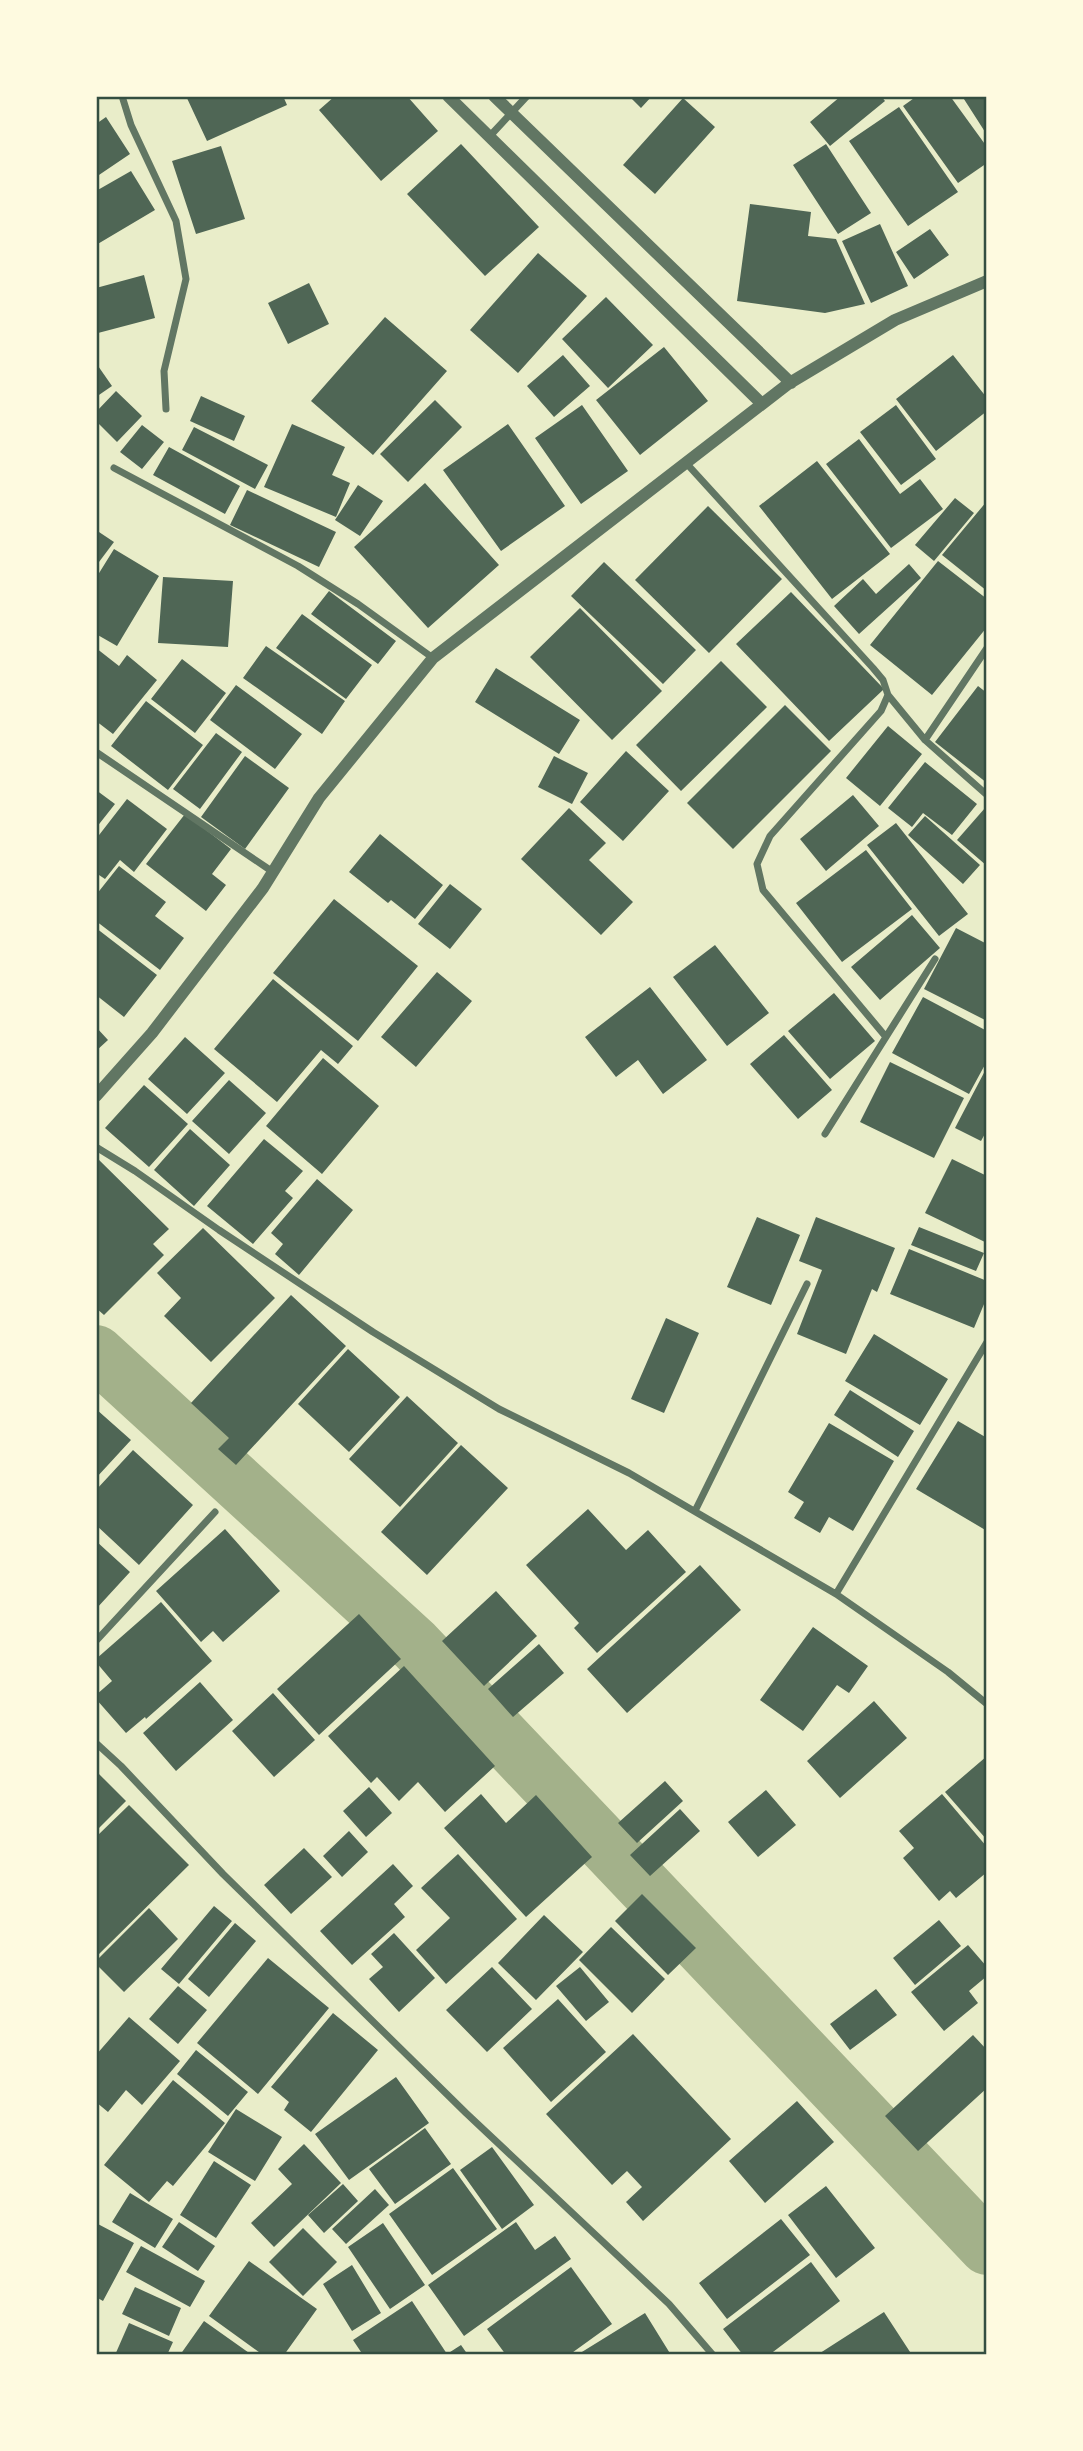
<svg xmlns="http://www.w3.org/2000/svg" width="1083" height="2451" font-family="'PT Sans',sans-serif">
  <rect width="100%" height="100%" fill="#e9edc9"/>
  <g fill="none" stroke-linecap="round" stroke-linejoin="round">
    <!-- river -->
    <path stroke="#a3b18a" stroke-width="56" d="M96,1353l319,292 572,602"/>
  </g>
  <!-- building -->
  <path fill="#4f6655" d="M186,96h97l4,9 -80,36z
    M335,96h72l31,35 -57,50 -62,-71z
    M629,96h23l-11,12z
    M841,96h40l4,5 -55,45 -20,-24z
    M917,96h33l37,51v16l-29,20 -55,-77z
    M962,96h25v39z
    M683,98l32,29 -60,67 -32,-29z
    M899,107l59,85 -50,34 -59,-85z
    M106,117l24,37 -34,23v-53z
    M461,144l78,83 -54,49 -78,-82z
    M826,144l45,69 -33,21 -45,-69z
    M221,146l24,73 -49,15 -24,-73z
    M131,171l24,39 -59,35v-54z
    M750,204l61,8 -3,24 28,3 29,65 -40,9 -88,-12z
    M880,224l28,62 -37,17 -29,-62z
    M930,229l19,26 -35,24 -18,-27z
    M538,253l49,43 -69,77 -48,-43z
    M144,275l11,43 -57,15 -2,-45z
    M309,283l20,41 -41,20 -20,-41z
    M606,297l47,48 -45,43 -46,-49z
    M385,317l62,54 -74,84 -62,-54z
    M664,347l44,54 -68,54 -44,-55z
    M563,355l27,31 -36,31 -27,-31z
    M953,355l34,43v13l-51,40 -40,-52z
    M96,363l16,23 -16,11z
    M116,391l26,25 -25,26 -21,-21v-9z
    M201,396l44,20 -11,25 -44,-20z
    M435,400l27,27 -54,55 -28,-28z
    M582,405l46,66 -47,33 -46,-66z
    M896,405l40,54 -35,26 -41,-53z
    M292,424l53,23 -13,28 18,8 -14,34 -72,-30z
    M508,424l57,82 -64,45 -58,-81z
    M142,425l22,17 -22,27 -22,-17z
    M194,427l74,38 -13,24 -73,-39z
    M859,439l41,55 20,-15 23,30 -52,39 -65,-84z
    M169,447l71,39 -15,28 -72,-39z
    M817,461l73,93 -58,45 -73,-93z
    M425,483l74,82 -71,63 -74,-81z
    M358,485l25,16 -23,35 -25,-16z
    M247,490l89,42 -17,35 -89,-42z
    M955,498l19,15 -40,48 -19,-16z
    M987,501v90l-45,-36z
    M708,506l74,73 -73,74 -74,-73z
    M96,530l18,12 -18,24z
    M114,549l45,27 -42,70 -21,-12v-56z
    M938,561l49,38v28l-55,68 -62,-50z
    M604,562l92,88 -33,34 -92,-88z
    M909,564l12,14 -62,56 -25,-28 29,-27 13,15z
    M163,577l70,4 -5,66 -70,-4z
    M329,591l67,50 -18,23 -67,-50z
    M791,592l93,97 -55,52 -93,-97z
    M580,608l82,83 -50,49 -82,-83z
    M302,614l70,51 -26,34 -70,-51z
    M266,646l79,55 -23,33 -79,-56z
    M96,648l23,18 8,-11 30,25 -44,54 -17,-13z
    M182,659l44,34 -31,40 -44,-34z
    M721,661l46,46 -86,84 -45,-46z
    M496,668l84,52 -21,34 -84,-52z
    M236,685l66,49 -27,35 -65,-49z
    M978,686l9,7v90l-52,-41z
    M146,701l57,44 -35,45 -57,-44z
    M785,705l46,46 -98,98 -46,-46z
    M888,726l34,28 -42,52 -34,-28z
    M216,733l26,19 -42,57 -27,-20z
    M626,751l43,40 -46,50 -43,-39z
    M245,756l44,32 -44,61 -44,-32z
    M554,756l34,17 -16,31 -34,-17z
    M925,762l52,42 -25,31 -29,-22 -11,14 -24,-19z
    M96,790l19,14 -19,24z
    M853,795l26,31 -53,45 -26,-32z
    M127,799l40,30 -33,43 -14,-12 -15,19 -9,-6v-34z
    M569,808l37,35 -17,17 44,42 -32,33 -80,-76z
    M985,808l2,1v57l-30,-26z
    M185,814l46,35 -19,25 14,11 -20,26 -60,-47z
    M925,816l55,49 -17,19 -55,-49z
    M896,823l72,91 -29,22 -72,-91z
    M380,834l63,51 -28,34 -24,-19 -3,3 -39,-31z
    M866,850l46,59 -70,53 -46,-59z
    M119,866l47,36 -11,14 29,22 -24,32 -64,-49v-26z
    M450,884l32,25 -32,40 -32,-25z
    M334,899l84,67 -60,75 -85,-68z
    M912,915l28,33 -60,52 -29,-33z
    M96,928l61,47 -33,42 -28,-22z
    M956,928l31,16v77l-63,-32z
    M715,945l54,68 -42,33 -54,-69z
    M437,972l35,29 -56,66 -35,-30z
    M273,979l80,67 -15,18 -17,-14 -44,52 -63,-53z
    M650,987l57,73 -44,34 -25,-34 -22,17 -31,-40z
    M834,993l41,48 -45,38 -42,-48z
    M923,997l64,34v30l-18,33 -77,-41z
    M96,1027l12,13 -12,11z
    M784,1035l48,55 -34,29 -48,-55z
    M185,1037l40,36 -38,41 -39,-35z
    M323,1058l56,48 -57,68 -56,-48z
    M890,1062l74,36 -30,60 -74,-36z
    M987,1067v63l-6,11 -26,-13z
    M229,1080l37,33 -37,41 -37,-33z
    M144,1085l44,39 -39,43 -44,-39z
    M190,1129l40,36 -36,41 -40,-36z
    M264,1139l39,32 -18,20 8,7 -40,46 -46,-38z
    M96,1157l73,72 -16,15 11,11 -60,60 -8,-7z
    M952,1159l35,17v67l-62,-30z
    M317,1179l36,31 -54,65 -24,-21 8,-10 -12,-11z
    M757,1217l43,18 -29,70 -44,-18z
    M816,1217l79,31 -18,44 -5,-3 -26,65 -49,-20 25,-64 -23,-9z
    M919,1227l65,26 -8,18 -65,-26z
    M203,1228l72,70 -64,64 -47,-46 17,-18 -24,-25z
    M909,1249l78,32v16l-13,31 -84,-34z
    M291,1295l55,51 -110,119 -18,-16 11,-11 -38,-35z
    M666,1318l33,15 -35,80 -33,-14z
    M874,1334l74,45 -28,46 -75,-44z
    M348,1349l52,48 -51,55 -51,-48z
    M850,1390l64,41 -16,26 -64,-42z
    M407,1396l51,47 -58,64 -51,-48z
    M96,1409l35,31 -35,38z
    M958,1421l29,17v93l-71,-42z
    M829,1423l65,38 -41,70 -24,-14 -9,16 -26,-15 10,-16 -16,-10z
    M461,1445l47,43 -81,87 -46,-43z
    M133,1450l60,55 -54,60 -43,-40v-35z
    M588,1509l38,41 22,-20 38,42 -89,81 -23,-25 5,-5 -53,-58z
    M225,1529l55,62 -57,51 -10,-11 -12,11 -45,-51z
    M96,1541l34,31 -34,37z
    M700,1565l41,45 -114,103 -40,-44z
    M496,1591l41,45 -53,50 -42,-45z
    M161,1602l51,59 -66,58 -1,-2 -19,16 -30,-34v-4l16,-14 -16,-19v-3z
    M359,1614l42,45 -82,76 -42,-46z
    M813,1627l55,39 -19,27 -12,-8 -34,46 -43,-31z
    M539,1644l25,29 -51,44 -25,-28z
    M404,1666l91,100 -50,46 -27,-30 -19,19 -22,-24 -6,6 -43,-47z
    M200,1682l33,38 -57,51 -33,-38z
    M273,1693l42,47 -41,37 -42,-46z
    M874,1701l33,37 -67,60 -33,-37z
    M987,1756v84l-42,-48z
    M96,1771l30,30 -30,30z
    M665,1781l18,20 -46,42 -19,-20z
    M369,1787l23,26 -26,24 -23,-26z
    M766,1790l30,35 -38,32 -30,-35z
    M481,1794l25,29 30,-28 56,62 -66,60 -82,-89z
    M942,1794l45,53v25l-31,26 -6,-7 -11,10 -36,-43 11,-10 -15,-17z
    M129,1805l60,60 -93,92v-120z
    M680,1809l20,22 -50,45 -20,-21z
    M349,1831l19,21 -26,25 -19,-21z
    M304,1848l28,29 -41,37 -27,-29z
    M458,1854l59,65 -71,65 -30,-34 34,-32 -29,-30z
    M393,1864l20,22 -19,18 11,13 -53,48 -32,-34z
    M642,1894l54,54 -28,27 -53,-54z
    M214,1906l18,15 -53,63 -18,-15z
    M149,1908l29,31 -54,53 -28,-28v-3z
    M544,1915l39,37 -47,48 -38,-37z
    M939,1920l22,26 -46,39 -22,-27z
    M235,1923l21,18 -47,56 -21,-18z
    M611,1927l54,52 -33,34 -53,-53z
    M394,1933l41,45 -36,34 -30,-33 14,-12 -12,-13z
    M968,1945l19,22v9l-18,15 9,12 -34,28 -33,-39z
    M268,1958l61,50 -71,86 -61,-51z
    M492,1967l40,42 -45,43 -41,-42z
    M580,1967l29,35 -23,19 -30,-35z
    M178,1986l29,24 -29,34 -29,-25z
    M876,1989l21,26 -47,35 -20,-26z
    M558,1999l48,53 -55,50 -48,-54z
    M333,2013l45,37 -67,82 -27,-22 5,-8 -18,-15z
    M129,2017l51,44 -38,44 -16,-15 -18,22 -12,-10v-47z
    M633,2034l98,105 -88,82 -17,-19 16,-15 -15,-16 -15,14 -66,-71z
    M973,2035l14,15v38l-69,63 -33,-35z
    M196,2050l52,42 -20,24 -51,-42z
    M396,2077l33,46 -80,57 -34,-46z
    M173,2080l52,43 -52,63 -6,-5 -18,21 -45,-37z
    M797,2101l37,41 -69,61 -36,-42z
    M236,2109l46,28 -27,44 -47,-29z
    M425,2128l26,36 -56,40 -26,-35z
    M304,2144l37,39 -67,64 -23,-24 41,-39 -14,-15z
    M492,2147l42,58 -32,24 -42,-59z
    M214,2161l37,24 -35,53 -36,-23z
    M453,2168l44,61 -65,46 -43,-61z
    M343,2184l15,17 -34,32 -16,-18z
    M826,2186l49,62 -39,30 -48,-63z
    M375,2189l14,16 -43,39 -14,-15z
    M130,2193l43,26 -18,29 -43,-26z
    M781,2219l29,36 -83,64 -28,-36z
    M179,2222l36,24 -17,25 -36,-24z
    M516,2222l19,28 20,-14 16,23 -107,77 -36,-51z
    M96,2223l38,20 -31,58 -7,-4z
    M383,2223l42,62 -35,24 -42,-62z
    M303,2228l34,34 -34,34 -34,-34z
    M141,2246l64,35 -15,26 -64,-35z
    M249,2261l68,48 -33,46h-21l-54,-39z
    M811,2262l29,39 -71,54h-26l-20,-26z
    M352,2265l29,48 -29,18 -29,-47z
    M571,2267l41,57 -43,31h-63l-19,-26z
    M135,2287l46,21 -12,28 -47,-22z
    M412,2301l35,53 14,-9 7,10h-105l-10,-15z
    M884,2312l28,43h-95z
    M645,2313l26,42h-94z
    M204,2321l48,34h-72z
    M129,2323l44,19 -6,13h-52z"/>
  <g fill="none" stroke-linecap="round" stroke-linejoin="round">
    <!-- minor -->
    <path stroke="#617663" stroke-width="7" d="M122,96l9,29 45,96 10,58 -22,92 2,38
      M489,137l38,-41
      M687,464l186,204 10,12 5,15 -7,16 -111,125 -13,28 6,26 123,147
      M114,468l184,98 60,38 75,54
      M888,695l37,45 62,55
      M925,740l62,-92
      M96,752l177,120
      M825,1134l110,-175
      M96,1147l39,24 84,59 154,102 126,77 130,64 207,121 112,78 39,32
      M695,1511l112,-227
      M836,1594l151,-252
      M96,1641l119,-129
      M96,1743l25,23 102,108 243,239 203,191 44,51"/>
    <!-- tertiary -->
    <path stroke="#617663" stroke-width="12" d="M448,96l314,308
      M494,96l297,287
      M96,1096l56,-63 111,-145 56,-90 114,-140 355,-274 107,-64 92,-39"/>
  </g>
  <!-- border -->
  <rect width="1083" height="2451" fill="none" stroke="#fefae0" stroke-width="196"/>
  <rect x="98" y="98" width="887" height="2255" fill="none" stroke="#344e41" stroke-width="2.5"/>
</svg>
